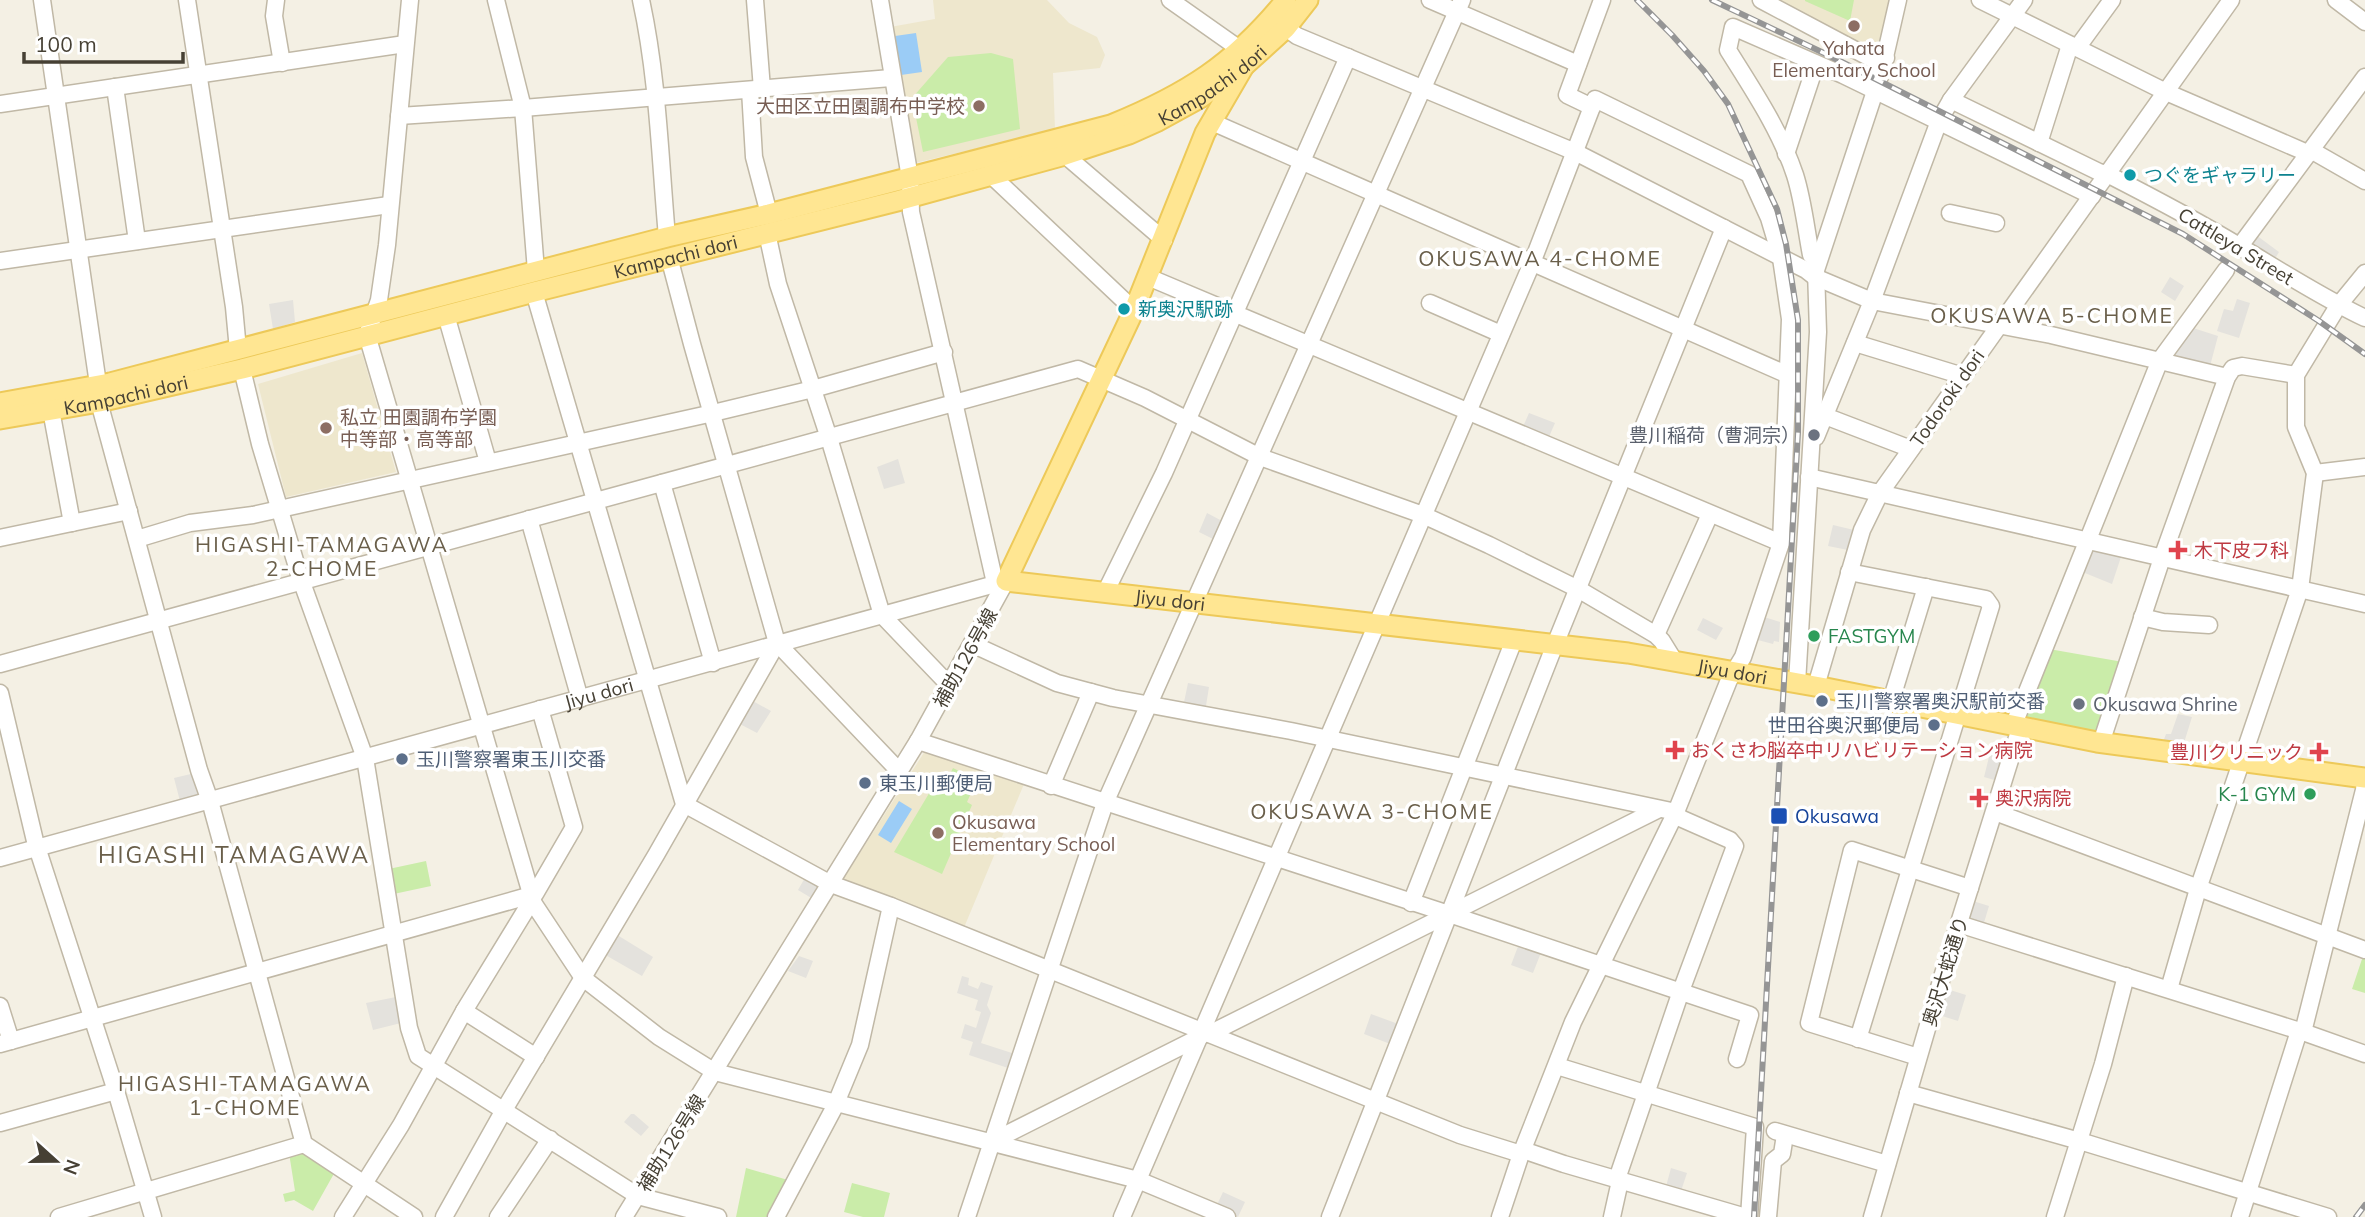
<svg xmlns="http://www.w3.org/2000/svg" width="2365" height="1217" font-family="Mulish,'Noto Sans JP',sans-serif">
  <rect width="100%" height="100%" fill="#f4f0e4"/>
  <!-- education -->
  <path fill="#eee7cd" d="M933,0h114l22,23 28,14 8,18 -5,13 -47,5 2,57 -140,33 -25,-136 45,-8z
    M1771,0h120l-11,52 -4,2z
    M362,353l34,119 -110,25 -28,-113z
    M925,751l99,33 -61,146 -121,-49z"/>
  <!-- green -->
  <path fill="#caeca9" d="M1854,0l-4,21 -45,-20v-1z
    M991,53l22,6 7,70 -97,23 -11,-54 36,-41z
    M2049,649l74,13 -25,77 -79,-17z
    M953,768l24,12 -10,22 5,3 -30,69 -48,-22 43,-72 8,4z
    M426,861l5,25 -42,9 -5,-25z
    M2364,953l1,1v39l-13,-4z
    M305,1149l31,21 -23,41 -19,-11 -9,2 -2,-8 12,-3 -6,-38z
    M746,1168l42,12 -18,37h-34z
    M852,1183l38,10 -6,24h-21l-19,-5z"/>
  <!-- parking -->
  <path fill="#e4e2dd" d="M2256,235l23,17 -6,10 -25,-17z
    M2170,277l14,9 -9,15 -14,-9z
    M2237,299l13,4 -11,35 -22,-7 7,-22 9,2z
    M293,300l2,22 -22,7 -4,-25z
    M2190,327l28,9 -8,30 -41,-8z
    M1529,413l26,10 -7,16 -26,-10z
    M898,459l7,24 -21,6 -7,-22z
    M1207,513l17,9 -9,18 -16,-8z
    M1833,525l21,5 -6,20 -20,-4z
    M2090,547l32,7 -10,30 -32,-13z
    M1761,616l19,6 -1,20 -5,-1 -1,3 -19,-5z
    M1703,618l20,10 -7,12 -19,-10z
    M1188,683l21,4 -4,25 -22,-5z
    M751,700l20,11 -14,22 -19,-10z
    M2178,714l14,3 -9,29 -20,-4 3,-8h5z
    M1990,753l15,5 -7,23 -14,-4z
    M195,773l7,26 -21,6 -7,-27z
    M806,876l15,9 -8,14 -15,-9z
    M1973,901l16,5 -6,20 -16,-6z
    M614,933l39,24 -11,19 -40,-23z
    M1520,941l22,9 -9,23 -22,-8z
    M799,956l14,5 -7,17 -18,-7z
    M962,976l7,2 -1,7 10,4 3,-7 12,4 -6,19 4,8 -10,30 34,11 -4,15 -42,-14 4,-13 -12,-4 4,-14 11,4 5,-16 -6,-2 3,-10 -21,-7z
    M1947,989l19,6 -8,26 -19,-6z
    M401,996l4,26 -32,8 -7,-27z
    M1371,1014l30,11 -8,20 -29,-11z
    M631,1114h3l15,13 -8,9 -17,-14z
    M1671,1168l16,5 -7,21 -15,-4z
    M1223,1192l22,10 -7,15 -22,-10z"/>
  <!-- water -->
  <path fill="#9bccf6" d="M916,33l6,39 -21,3 -6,-39z
    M899,801l13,8 -21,34 -13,-8z"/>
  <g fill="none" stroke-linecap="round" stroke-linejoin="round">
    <defs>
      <g id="minor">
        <path d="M42,0l56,384"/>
        <path d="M187,0l47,307 4,43"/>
        <path d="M276,0l-2,16 8,47"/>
        <path d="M410,0l-23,245 -8,55 -12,35 167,569 49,74 76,59 56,35 423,108 89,37"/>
        <path d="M496,0l27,108 13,163"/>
        <path d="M641,0c17,78 19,158 26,237"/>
        <path d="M755,0l7,89"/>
        <path d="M880,0l30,178 1,34 84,371"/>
        <path d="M1170,0l71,50"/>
        <path d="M1430,0l148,64"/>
        <path d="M1761,0l115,61 10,-3"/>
        <path d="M1980,0l186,92 139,60 11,1 49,28"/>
        <path d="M2336,0l29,22"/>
        <path d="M1286,28l11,8 278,116 231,118 9,7 57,24 179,34 176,42"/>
        <path d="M2077,48l35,-48"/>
        <path d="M115,87l22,154"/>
        <path d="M750,90l4,67 15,57"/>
        <path d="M1951,100l148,72 8,2c45,23 89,46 132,72 42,25 82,51 126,72"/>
        <path d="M0,104l405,-60"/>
        <path d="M1592,107l-25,-12 35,-95"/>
        <path d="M399,116l124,-8 368,-30"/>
        <path d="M1212,122l576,253"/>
        <path d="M2039,143l31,-98"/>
        <path d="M1786,154l30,-90"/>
        <path d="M1065,155l99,85"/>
        <path d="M992,176l142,134"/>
        <path d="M1950,213l46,10"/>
        <path d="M767,233l11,51 51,154 53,177 68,71"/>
        <path d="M2240,246l125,-169"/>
        <path d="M669,257l23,87 85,299 122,128"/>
        <path d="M0,261l389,-56"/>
        <path d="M1818,262l-7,-7c-5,-26 -8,-55 -16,-80 -15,-45 -42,-85 -67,-125l5,-23 110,48 249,121"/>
        <path d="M1148,277l633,266"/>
        <path d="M534,292l150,512 147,80 60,22 569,229 61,19"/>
        <path d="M1430,303l71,31"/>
        <path d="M446,315l42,147"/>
        <path d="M1855,343l108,33"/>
        <path d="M242,369l18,75 40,133 65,181 44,270 9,28 220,140 80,21"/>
        <path d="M99,402l100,368 11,31 94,343 110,73"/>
        <path d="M51,410l21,113"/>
        <path d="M1825,416l86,33"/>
        <path d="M1816,437l56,-136 67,-180 12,-21 73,-100"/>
        <path d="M2315,473l50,-6"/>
        <path d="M1809,477l556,127"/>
        <path d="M662,483l51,180"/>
        <path d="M529,519l51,180"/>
        <path d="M0,538l129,-27"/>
        <path d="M137,539l53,-16 63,-8 460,-102 100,-24 131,-37"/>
        <path d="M1849,572l137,27 5,7 -133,433"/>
        <path d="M1105,593l59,-120 184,-416"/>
        <path d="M2142,617l21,5 46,3"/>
        <path d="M1656,635l54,-121"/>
        <path d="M972,644l85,39 56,15 178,33 385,81 4,6 50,22 5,6 -54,145 -64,188"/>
        <path d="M0,664l1078,-295 67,29 115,59 163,58 66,30 89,44 78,46 6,6 13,21"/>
        <path d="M1797,683l21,-351 -2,-62 66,-200 16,-70"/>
        <path d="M1816,686l46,-156 18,-37 351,-493"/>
        <path d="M0,693l35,148 81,250 37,126"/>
        <path d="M1891,701l35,-114"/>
        <path d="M2014,724l146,-364 66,-90"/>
        <path d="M918,741l531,173 301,101 -13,44"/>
        <path d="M2101,743l61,-185 65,-181 6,-9 9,-2 54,9"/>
        <path d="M1051,786l40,-94"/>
        <path d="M1995,812l370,138"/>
        <path id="s1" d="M0,858l1006,-277"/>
        <path d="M1411,903l103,-263"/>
        <path d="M1959,924l344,108 62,22"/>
        <path d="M2169,989l29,-100 102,-300 15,-116 -19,-46v-52l42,-69 27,-33"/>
        <path d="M0,1006l11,35"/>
        <path d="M464,1011l72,46"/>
        <path d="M2303,1032l61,-242 1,-10"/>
        <path d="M1209,1034l450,-225"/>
        <path d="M0,1044l535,-150 39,-67 -34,-118"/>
        <path d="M1918,1057l-109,-34 43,-173 118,38"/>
        <path d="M1557,1066l198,61 -6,90"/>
        <path d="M1908,1093l175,49 245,75"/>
        <path d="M0,1123l116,-32"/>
        <path d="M1775,1131l112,33"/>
        <path d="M991,1142l209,-105"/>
        <path d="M1523,1150l41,14 182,53"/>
        <path d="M59,1217l245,-73"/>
        <path d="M343,1217l58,-92 63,-114 63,-103 5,-13"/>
        <path d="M444,1217l60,-107 152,-255 121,-212"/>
        <path d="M498,1217l52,-78"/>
        <path d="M624,1217l294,-476 88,-160"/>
        <path d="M776,1217l58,-109 26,-63 31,-139"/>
        <path d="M967,1217l138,-414 357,-803"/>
        <path d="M1122,1217l410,-954 63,-164 154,75 20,44 12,40 9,61 -9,224 -38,114 -14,23 -53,132 -103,210 -52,132 -21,63"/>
        <path d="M1330,1217l222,-565 172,-424"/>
        <path d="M1612,1217l8,-36"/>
        <path d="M1768,1217l5,-56 9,-7 3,-19"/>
        <path d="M1872,1217l71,-243 78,-249"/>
        <path d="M2055,1217l48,-153 23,-88"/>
        <path d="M2240,1217l59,-186"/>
      </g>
      <g id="major">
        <path id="s2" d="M1244,66l-39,67 -71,177 -128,271 622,72 198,35 271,54 268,36"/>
        <path d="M0,403l110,-20 557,-146 102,-23 342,-89c76,-31 123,-61 175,-125"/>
        <path id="s3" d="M0,419l99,-17 143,-33 292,-77 363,-91 168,-46 64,-21 29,-13 42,-23 44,-32 42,-38 22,-28"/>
      </g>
    </defs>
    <!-- minor casing -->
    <use href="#minor" stroke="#c0b8a6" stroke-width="19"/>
    <!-- major casing -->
    <use href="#major" stroke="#edc959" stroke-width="23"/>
    <!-- minor -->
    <use href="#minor" stroke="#fff" stroke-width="16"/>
    <!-- major -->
    <use href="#major" stroke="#ffe692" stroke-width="19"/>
    <defs>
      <path id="rail" d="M1637,0l35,35 32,36 24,33 49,105 9,35 12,76v112l-44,785
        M1712,0l116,55 355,179 136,87 46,33
        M2356,1217l9,-12"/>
    </defs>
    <!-- rail casing -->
    <use href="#rail" stroke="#959595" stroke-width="6"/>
    <!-- rail -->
    <use href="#rail" stroke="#fff" stroke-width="3.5" stroke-dasharray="10" stroke-linecap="butt"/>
  </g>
  <!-- markers -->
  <g fill="#8d6e63" stroke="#fff" stroke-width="2.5">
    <circle cx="1854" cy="26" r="7"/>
    <circle cx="979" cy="106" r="7"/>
    <circle cx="326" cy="428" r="7"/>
    <circle cx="938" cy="833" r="7"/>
  </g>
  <g fill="#0f9aa8" stroke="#fff" stroke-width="2.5">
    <circle cx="2130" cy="175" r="7"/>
    <circle cx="1124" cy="309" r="7"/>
  </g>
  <g fill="#6b7280" stroke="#fff" stroke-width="2.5">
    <circle cx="1814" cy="435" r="7"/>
    <circle cx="2079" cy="704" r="7"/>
  </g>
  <g fill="#e0444e" stroke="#fff" stroke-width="2.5">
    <path d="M2174.5 539.5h7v7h7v7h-7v7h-7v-7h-7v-7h7z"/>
    <path d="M1671.5 739.5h7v7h7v7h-7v7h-7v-7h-7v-7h7z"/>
    <path d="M2315.5 741.5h7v7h7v7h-7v7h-7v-7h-7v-7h7z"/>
    <path d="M1975.5 787.5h7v7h7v7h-7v7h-7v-7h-7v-7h7z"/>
  </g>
  <g fill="#2e9e5b" stroke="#fff" stroke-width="2.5">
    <circle cx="1814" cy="636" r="7"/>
    <circle cx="2310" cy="794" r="7"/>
  </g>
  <g fill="#5c6f8a" stroke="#fff" stroke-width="2.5">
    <circle cx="1822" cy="701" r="7"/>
    <circle cx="1934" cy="725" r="7"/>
    <circle cx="402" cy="759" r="7"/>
    <circle cx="865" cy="783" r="7"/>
  </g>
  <rect fill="#1a4fb4" stroke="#fff" stroke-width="2.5" x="1770" y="807" width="18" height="18" rx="3.5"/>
  <g text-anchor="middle" stroke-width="7" stroke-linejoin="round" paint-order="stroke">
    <!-- education labels -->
    <g font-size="19" fill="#785e54" stroke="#fff" text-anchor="start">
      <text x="1854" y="55" text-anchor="middle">Yahata<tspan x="1854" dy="22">Elementary School</tspan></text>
      <text x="965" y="113" text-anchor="end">大田区立田園調布中学校</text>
      <text x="340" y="424">私立 田園調布学園<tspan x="340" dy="22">中等部・高等部</tspan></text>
      <text x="952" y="829">Okusawa<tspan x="952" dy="22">Elementary School</tspan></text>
    </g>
    <!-- street labels -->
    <g font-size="19" fill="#464034" stroke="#fff">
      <text dy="7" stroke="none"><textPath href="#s3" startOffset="1262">Kampachi dori</textPath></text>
      <text transform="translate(2236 246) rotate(31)" y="7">Cattleya Street</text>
      <text dy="7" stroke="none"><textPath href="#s3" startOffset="695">Kampachi dori</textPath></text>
      <text dy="7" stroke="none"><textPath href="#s3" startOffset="128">Kampachi dori</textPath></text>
      <text transform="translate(1947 398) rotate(-55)" y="7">Todoroki dori</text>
      <text dy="7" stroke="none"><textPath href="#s2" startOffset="733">Jiyu dori</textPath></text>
      <text transform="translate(965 658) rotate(-61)" y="7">補助126号線</text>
      <text dy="7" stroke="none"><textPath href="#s2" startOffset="1300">Jiyu dori</textPath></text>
      <text dy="7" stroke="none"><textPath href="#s1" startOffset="621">Jiyu dori</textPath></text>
      <text transform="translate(1945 971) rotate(-73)" y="7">奥沢大蛇通り</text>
      <text transform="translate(671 1143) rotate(-58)" y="7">補助126号線</text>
    </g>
    <!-- culture labels -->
    <g font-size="19" fill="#0d838f" stroke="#fff" text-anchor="start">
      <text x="2144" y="182">つぐをギャラリー</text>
      <text x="1138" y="316">新奥沢駅跡</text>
    </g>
    <!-- worship labels -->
    <g font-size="19" fill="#5b616d" stroke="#fff" text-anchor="end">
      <text x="1800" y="442">豊川稲荷（曹洞宗）</text>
      <text x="2093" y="711" text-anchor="start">Okusawa Shrine</text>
    </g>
    <!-- health labels -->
    <g font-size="19" fill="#be3a42" stroke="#fff" text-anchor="start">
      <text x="2194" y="557">木下皮フ科</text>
      <text x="1691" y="757">おくさわ脳卒中リハビリテーション病院</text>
      <text x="2303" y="759" text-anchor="end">豊川クリニック</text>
      <text x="1995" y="805">奥沢病院</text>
    </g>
    <!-- leisure labels -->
    <g font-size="19" fill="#27864d" stroke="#fff" text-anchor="start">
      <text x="1828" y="643">FASTGYM</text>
      <text x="2296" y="801" text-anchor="end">K-1 GYM</text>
    </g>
    <!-- service labels -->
    <g font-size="19" fill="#4e5e75" stroke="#fff" text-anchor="start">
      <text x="1836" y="708">玉川警察署奥沢駅前交番</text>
      <text x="1920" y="732" text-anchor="end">世田谷奥沢郵便局</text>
      <text x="416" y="766">玉川警察署東玉川交番</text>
      <text x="879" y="790">東玉川郵便局</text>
    </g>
    <!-- transit labels -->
    <g font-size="19" fill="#164399" stroke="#fff" text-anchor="start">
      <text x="1795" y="823">Okusawa</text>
    </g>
    <!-- neighbourhood labels -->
    <g font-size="21" letter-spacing="2" fill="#6a5f4a" stroke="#fff">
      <text x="1540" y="266">OKUSAWA 4-CHOME</text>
      <text x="2052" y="323">OKUSAWA 5-CHOME</text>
      <text x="322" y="552">HIGASHI-TAMAGAWA<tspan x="322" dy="24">2-CHOME</tspan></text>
      <text x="1372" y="819">OKUSAWA 3-CHOME</text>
      <text x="245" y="1091">HIGASHI-TAMAGAWA<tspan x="245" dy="24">1-CHOME</tspan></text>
    </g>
    <!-- quarter labels -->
    <g font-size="23" letter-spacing="2" fill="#6a5f4a" stroke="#fff">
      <text x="234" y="863">HIGASHI TAMAGAWA</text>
    </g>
  </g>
  <!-- north arrow -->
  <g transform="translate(56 1161) rotate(111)" stroke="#ffffff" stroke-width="5" paint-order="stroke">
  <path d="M0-5L12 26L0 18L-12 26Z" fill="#464034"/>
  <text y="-10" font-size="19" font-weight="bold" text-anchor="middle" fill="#464034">N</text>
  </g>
  <!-- scale -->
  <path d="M24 52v10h159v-10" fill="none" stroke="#464034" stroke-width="3.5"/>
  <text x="35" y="52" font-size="21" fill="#464034" stroke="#ffffff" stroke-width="5" paint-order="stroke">100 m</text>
</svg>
